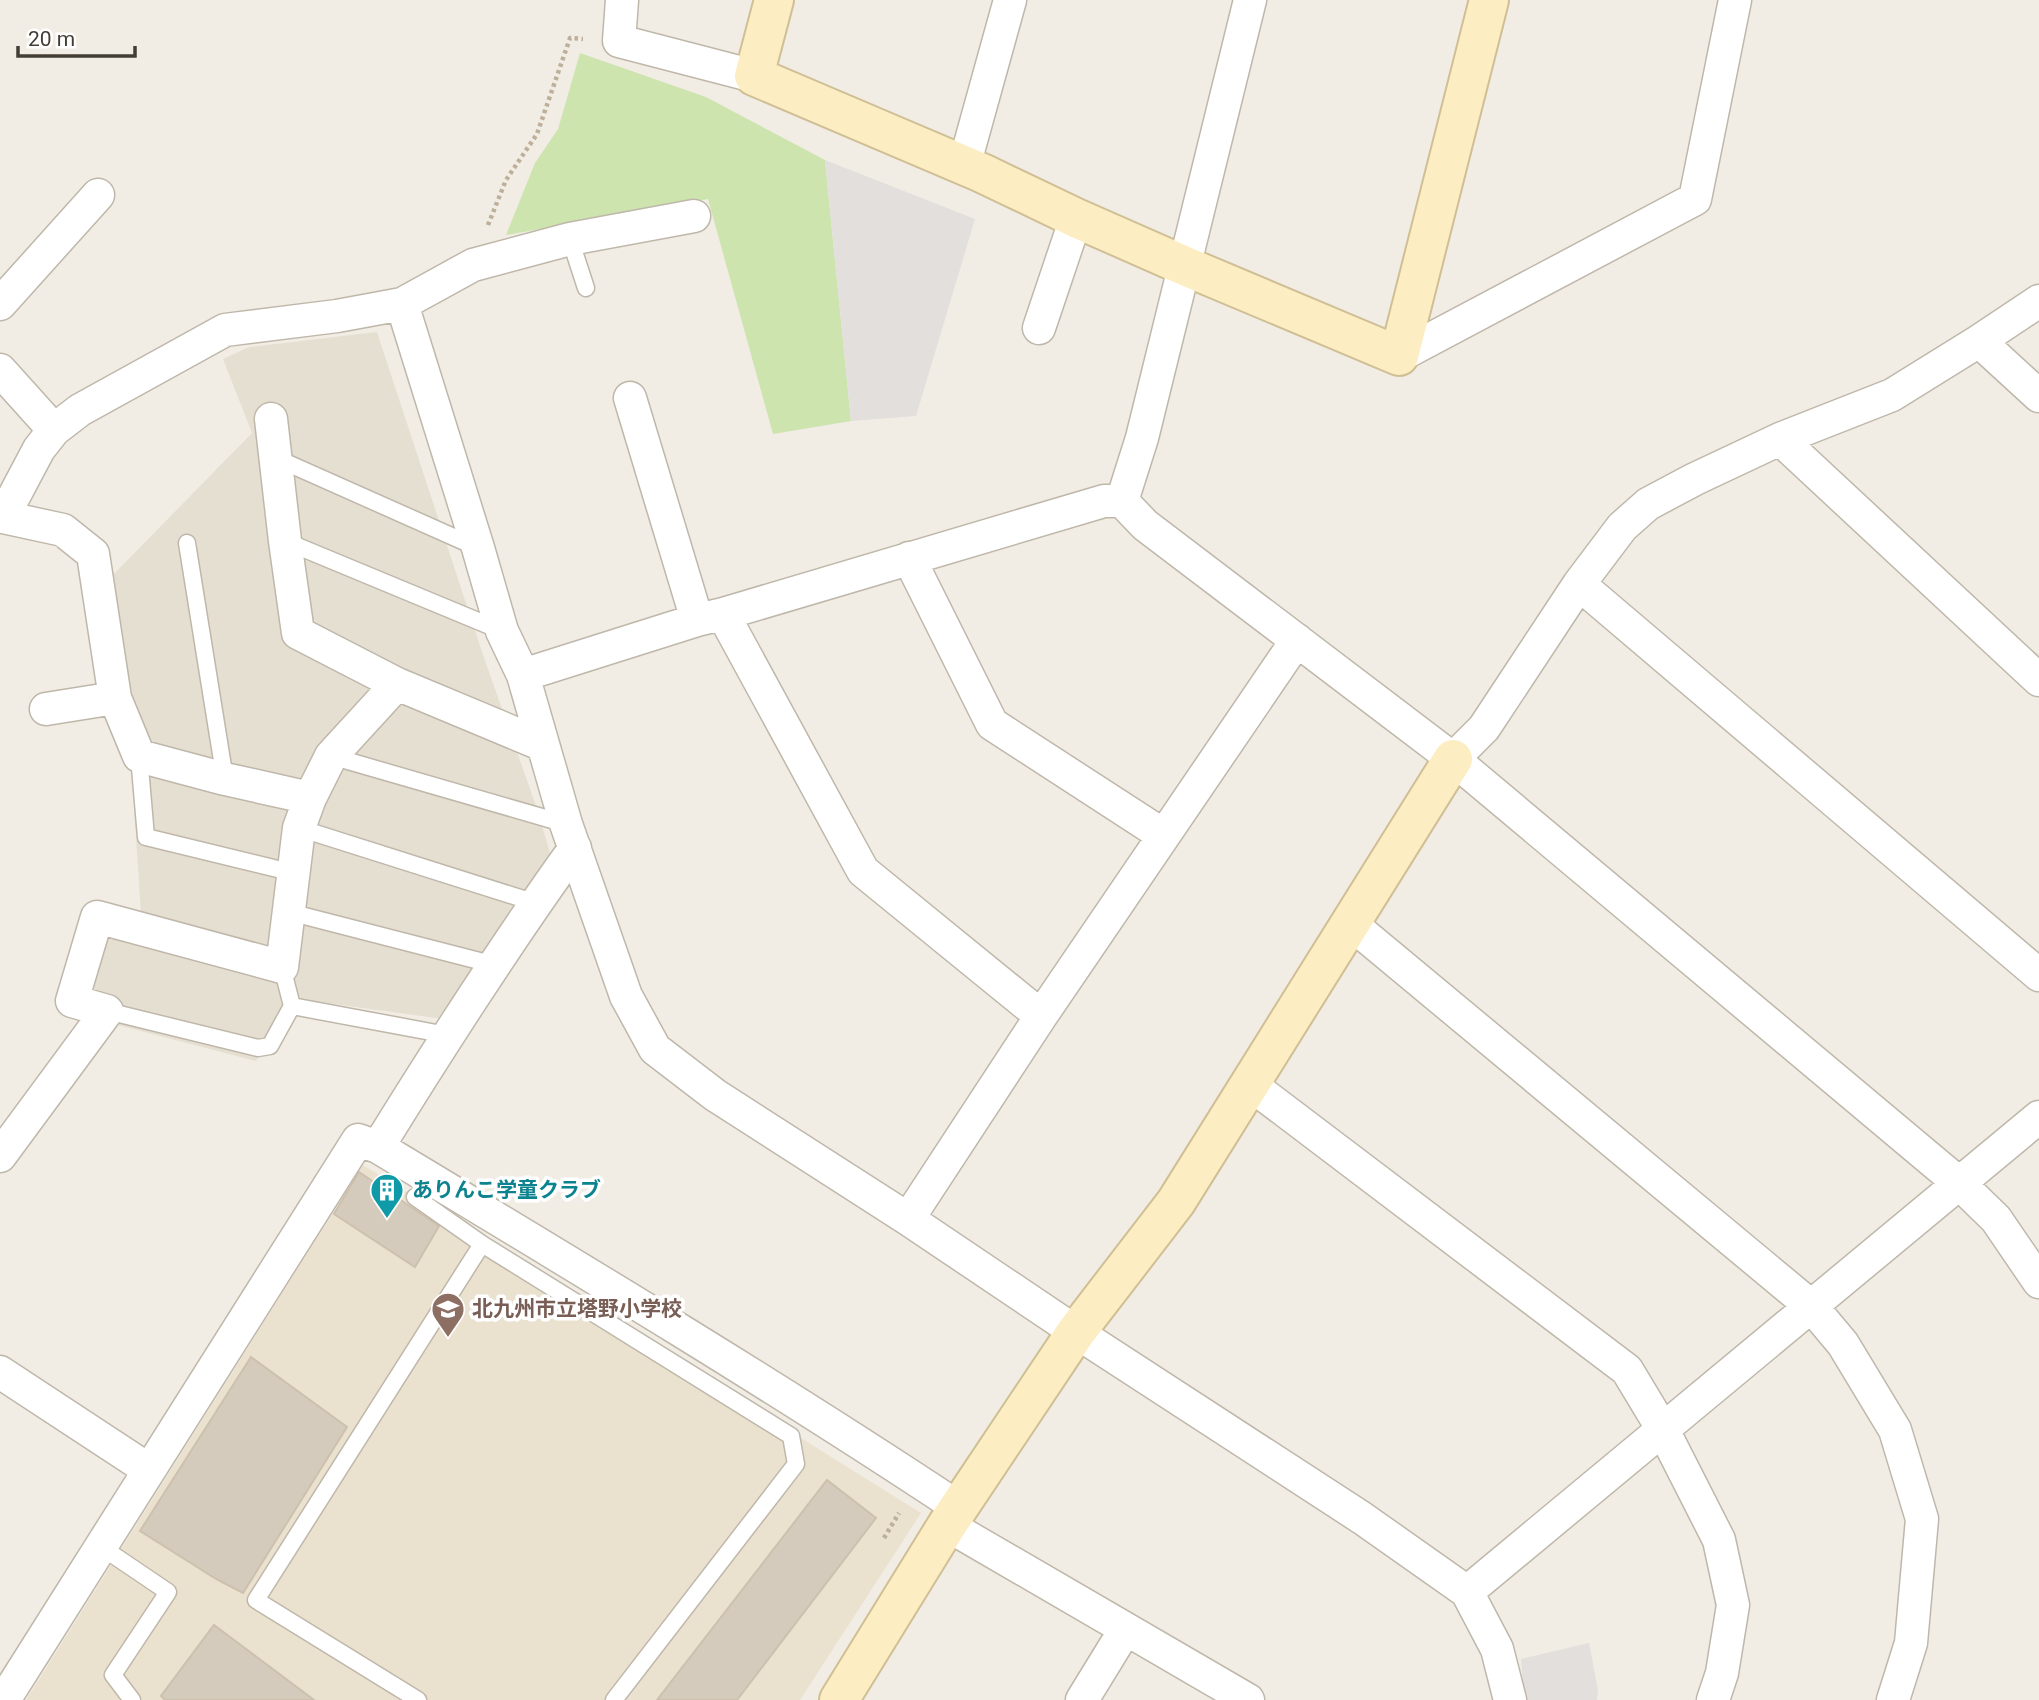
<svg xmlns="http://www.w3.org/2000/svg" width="2039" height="1700" font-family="Roboto,'Noto Sans JP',sans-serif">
  <rect width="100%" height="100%" fill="#f1ede4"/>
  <!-- residential -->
  <path fill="#e5dfd2" d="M377,332l105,320 54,154 15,50 -108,163 -138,-19 -21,6 -28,55 -192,-50 26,-110 51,13 -10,-156 -23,-178 144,-147 -29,-74 26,-12z"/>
  <!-- education -->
  <path fill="#eae1ce" d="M363,1165l558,348 -121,187h-774z"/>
  <!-- green -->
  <path fill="#cde4ae" d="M580,53l126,44 119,63 26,261 -78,13 -65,-235 -202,36 29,-72 23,-34z"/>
  <!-- parking -->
  <path fill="#e2dfdc" d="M825,160l150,59 -59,197 -65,5z
    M1589,1643l9,47 -1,10h-73l-3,-41z"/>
  <!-- building -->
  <path fill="#d5cbbd" stroke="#cdc0ad" stroke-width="2" d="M359,1172l80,54 -24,41 -81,-53z
    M251,1357l96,70 -104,166 -27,-14 -76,-48z
    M827,1480l49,38 -139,182h-80z
    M214,1625l100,75h-149l-4,-4z"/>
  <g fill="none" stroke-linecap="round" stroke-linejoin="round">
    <defs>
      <path id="lane" d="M570,239l16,49
        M276,458l200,89
        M285,541l217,90
        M187,543l38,236
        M139,756l7,81 148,36
        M331,756l235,68
        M299,828l237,75
        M289,912l206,53
        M292,1006l155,29
        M107,1011l151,37 12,-2 22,-40 -10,-39
        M415,1197l67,47
        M100,1546l68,46 -55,83 19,25
        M418,1700l-162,-100 226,-356 309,192 5,28 -182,236"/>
      <path id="street" d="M622,0l-3,41 135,35
        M964,166l46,-166
        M0,304l98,-109
        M402,304l76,244 24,83 21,44 43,149 60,172 29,53 60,46 193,124 168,113 286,186 105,74 30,57 13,51
        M1039,328l37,-110
        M1979,341l60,55
        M1399,356l296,-157 40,-199
        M0,370l54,60
        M630,398l67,222
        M271,419l14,122 13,92 99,51 146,61
        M1780,439l259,241
        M1122,501l20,-63 108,-438
        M909,558l83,166 171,111
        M1579,584l460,391
        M723,614l140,257 178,145
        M523,675l174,-55 26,-6 381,-113h18l23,24 308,234 507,425 36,35 43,63
        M115,698l24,58 86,23 85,19
        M46,709l69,-11 -22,-144 -30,-24 -60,-13 36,-68 15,-19 26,-20 145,-80 112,-14 65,-12 71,-39 97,-26 124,-23
        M1453,759l31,-31 95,-144 43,-57 26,-23 47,-25 85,-40 112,-44 87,-54 60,-40
        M575,848c-70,97 -134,197 -197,299 196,118 391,235 581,361
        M1350,923l462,384 31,37 52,86 27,89 -11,124 -18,57
        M1251,1085l376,285 35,58 57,112 14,65 -11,68 -9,27
        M0,1156l107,-145 -35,-10 25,-84 185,50 17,-139 11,-30 21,-42 66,-72
        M908,1219l133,-203 256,-376
        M0,1372l149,98
        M947,1525l301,175
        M1467,1592l572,-475
        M4,1700l354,-560 20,7
        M1082,1700l43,-70"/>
      <path id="secondary" d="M774,0l-20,76 228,97 94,45 109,48 214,90 90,-356
        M839,1700l108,-175 129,-193 100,-130 277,-443"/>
    </defs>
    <!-- lane casing -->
    <use href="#lane" stroke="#bfb7aa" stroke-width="19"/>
    <!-- street casing -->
    <use href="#street" stroke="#bfb7aa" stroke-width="35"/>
    <!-- secondary casing -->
    <use href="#secondary" stroke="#d0bf95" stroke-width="42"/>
    <!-- path -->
    <path stroke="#bdaf99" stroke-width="4.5" stroke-dasharray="3.5 3.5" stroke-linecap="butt" d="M488,225l18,-45 31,-46 33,-96 13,1
      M884,1538l15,-25"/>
    <!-- lane -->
    <use href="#lane" stroke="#fff" stroke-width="16"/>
    <!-- street -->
    <use href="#street" stroke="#fff" stroke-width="32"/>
    <!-- secondary -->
    <use href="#secondary" stroke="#fcedc3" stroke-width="38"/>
  </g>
  <!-- icons -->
  <defs>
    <symbol id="building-pin" viewBox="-11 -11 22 30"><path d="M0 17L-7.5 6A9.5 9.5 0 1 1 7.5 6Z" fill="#0f9aa8" stroke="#fff"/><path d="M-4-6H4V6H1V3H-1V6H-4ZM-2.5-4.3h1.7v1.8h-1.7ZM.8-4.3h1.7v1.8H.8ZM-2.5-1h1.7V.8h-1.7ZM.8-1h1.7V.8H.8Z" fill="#fff"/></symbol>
    <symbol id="school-pin" viewBox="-11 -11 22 30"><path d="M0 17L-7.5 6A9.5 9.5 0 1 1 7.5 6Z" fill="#8d6e63" stroke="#fff"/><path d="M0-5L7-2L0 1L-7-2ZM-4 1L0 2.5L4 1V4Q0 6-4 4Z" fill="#fff"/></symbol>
  </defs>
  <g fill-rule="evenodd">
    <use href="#building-pin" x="368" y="1171" width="38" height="52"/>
    <use href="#school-pin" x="429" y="1290" width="38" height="52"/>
  </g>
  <g text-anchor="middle" stroke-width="7" stroke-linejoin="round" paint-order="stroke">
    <!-- culture labels -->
    <g font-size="21" font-weight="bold" fill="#0d838f" stroke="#fff" text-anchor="start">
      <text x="412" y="1197">ありんこ学童クラブ</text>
    </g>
    <!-- education labels -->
    <g font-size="21" font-weight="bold" fill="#785e54" stroke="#fff" text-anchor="start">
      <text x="472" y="1316">北九州市立塔野小学校</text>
    </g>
  </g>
  <!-- scale -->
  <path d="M18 46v10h117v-10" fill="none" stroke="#433d34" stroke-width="3.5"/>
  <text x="28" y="46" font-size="21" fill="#433d34" stroke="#ffffff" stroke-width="5" paint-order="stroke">20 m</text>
</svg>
